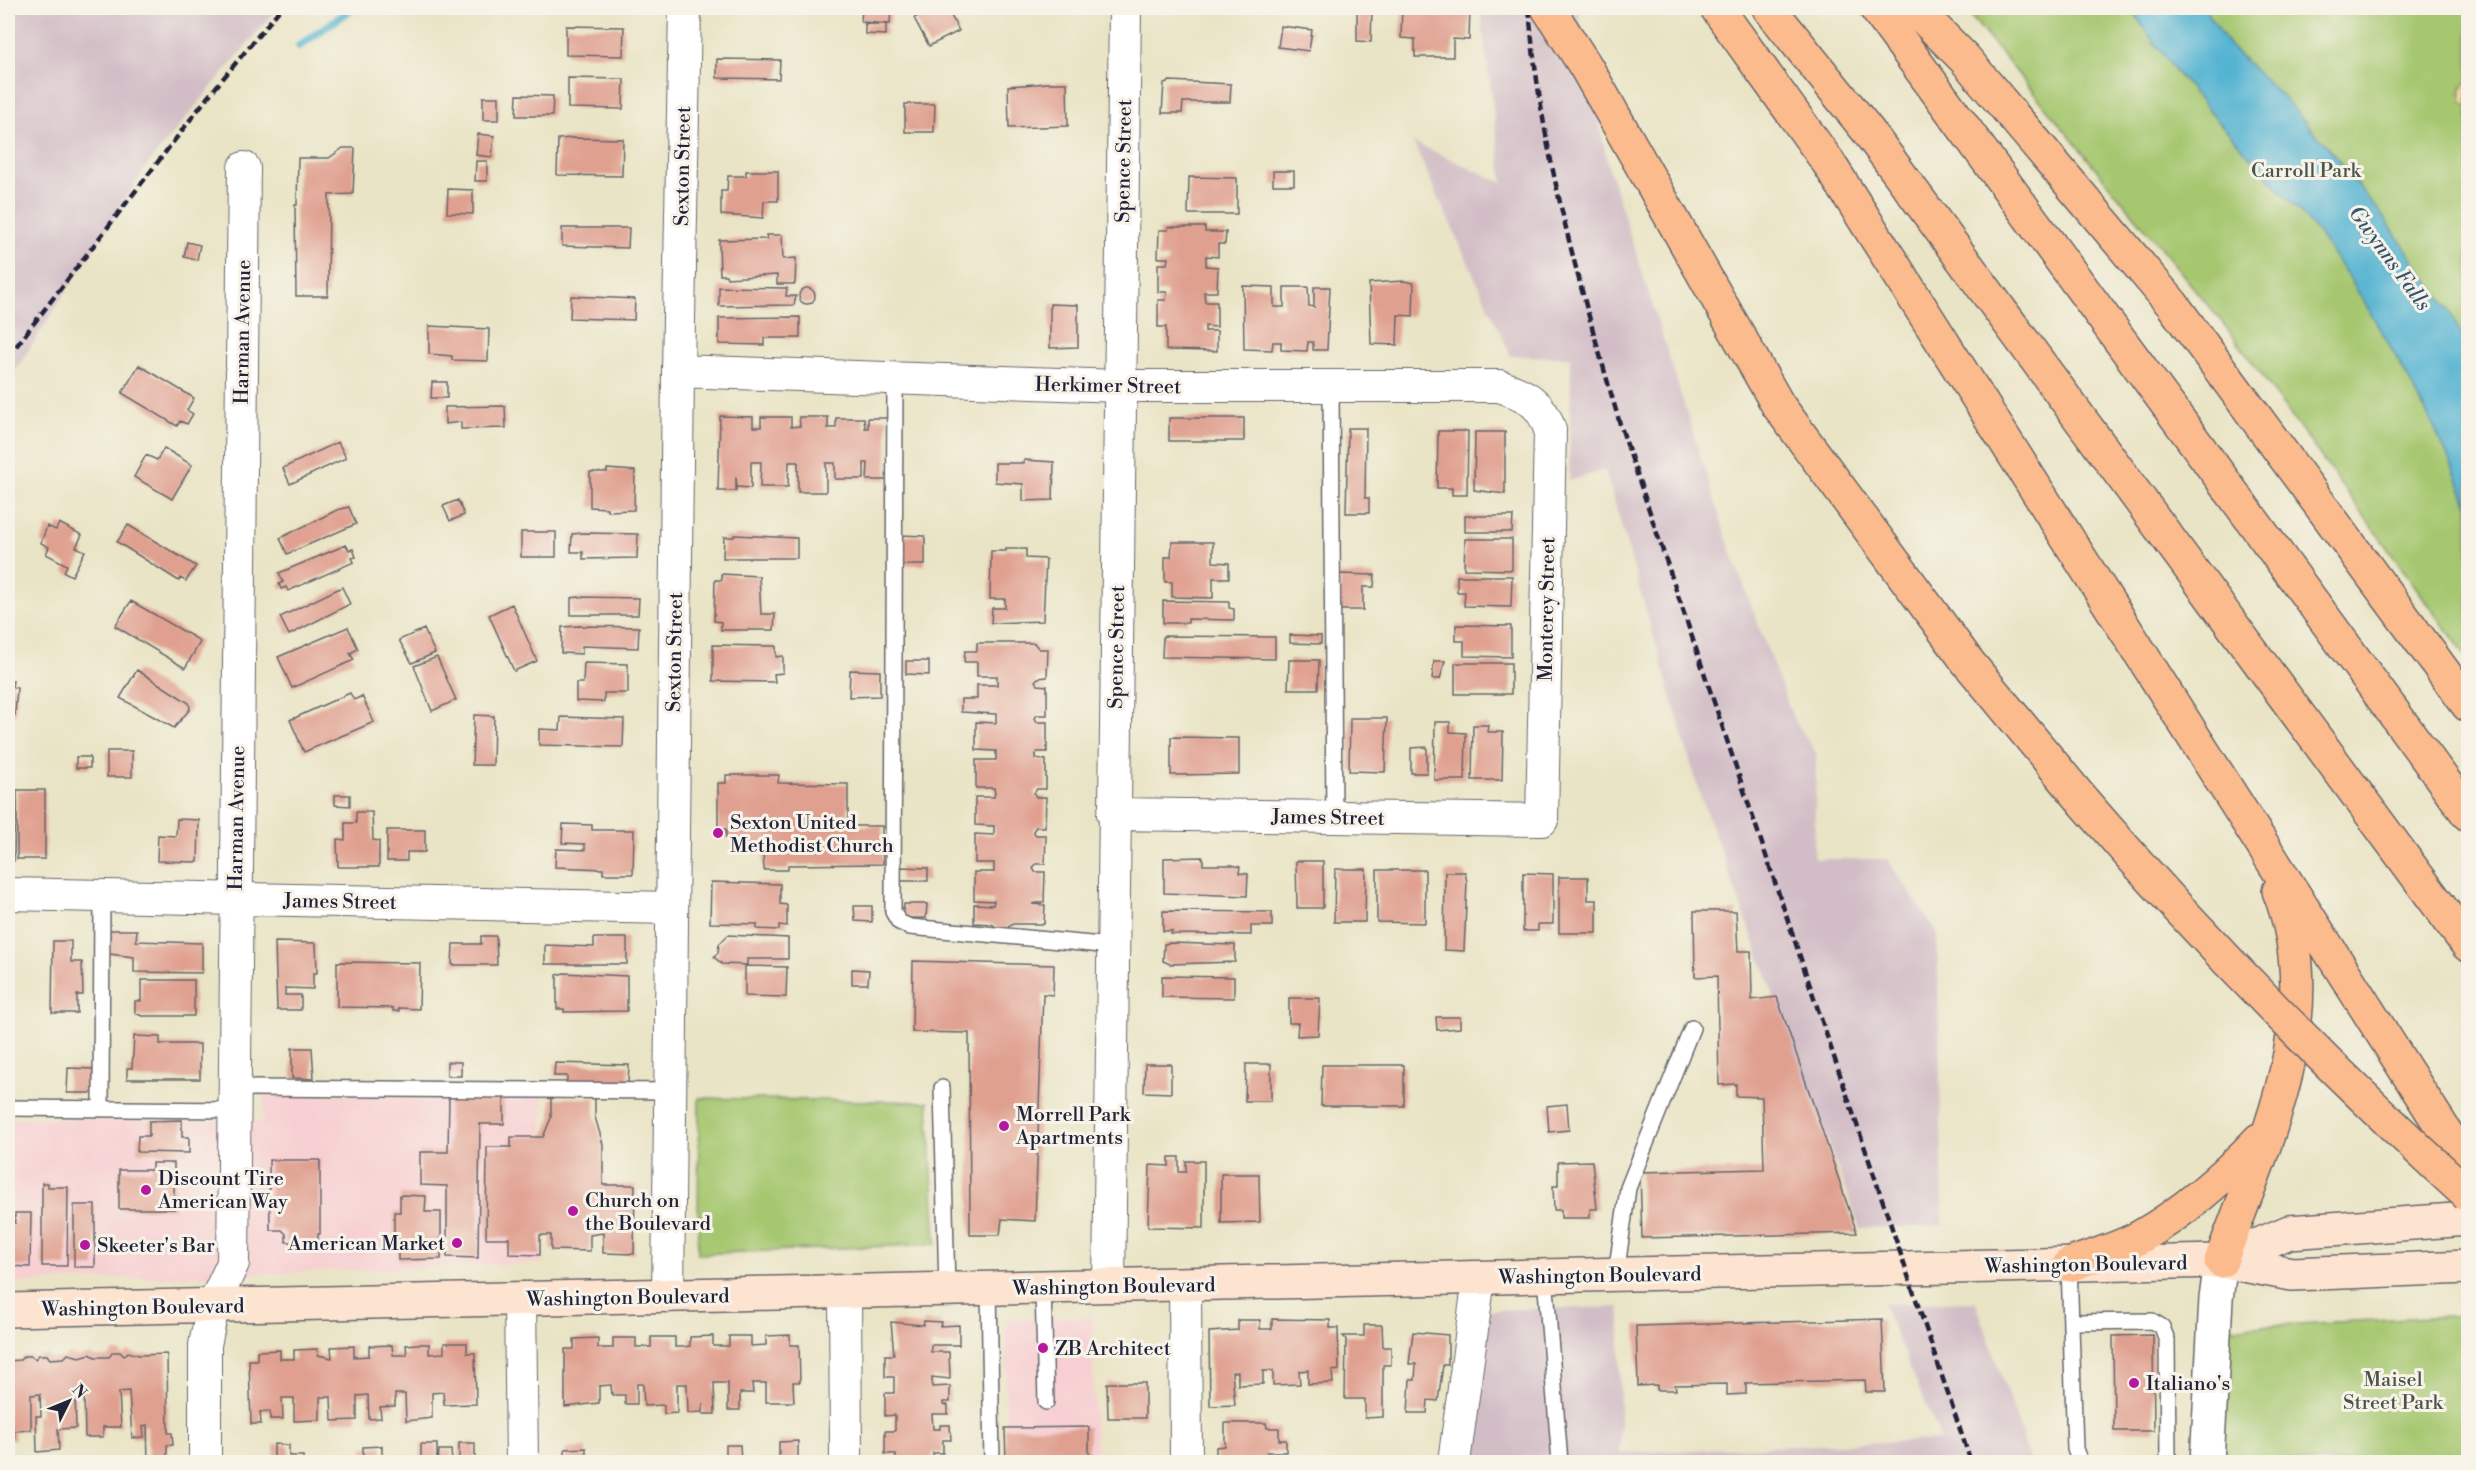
<svg xmlns="http://www.w3.org/2000/svg" width="2476" height="1470" font-family="'Libre Bodoni',serif">
  <rect width="100%" height="100%" fill="#f7f3e8"/>
  <filter id="ink" filterUnits="userSpaceOnUse"><feTurbulence type="fractalNoise" baseFrequency=".0167" numOctaves="2"/><feDisplacementMap in="SourceGraphic" scale="12" xChannelSelector="R" yChannelSelector="G"/><feConvolveMatrix kernelMatrix="1 2 1 2 8 2 1 2 1" color-interpolation-filters="sRGB"/></filter>
  <filter id="wash" filterUnits="userSpaceOnUse"><feTurbulence type="fractalNoise" baseFrequency=".008" numOctaves="4" result="noise"/><feDisplacementMap in="SourceGraphic" scale="24" xChannelSelector="R" yChannelSelector="G"/><feGaussianBlur stdDeviation="1.35" result="paint"/><feColorMatrix in="noise" values="0 0 0 0 0 0 0 0 0 0 0 0 0 0 0 0 0 1.4 0 .05"/><feComposite in="paint" operator="in"/></filter>
  <g filter="url(#wash)">
    <rect width="100%" height="100%" fill="#e9e4c5"/>
    <!-- built -->
    <path fill="#f7cfd2" d="M543,1094l-1,169 -534,20v-165l255,4 1,-27z
      M1092,1316l4,146h-90v-141z"/>
    <!-- industrial -->
    <path fill="#d2bdc6" d="M8,8h269l-129,156 -140,218z
      M1480,8h98l29,154 123,387 63,169 23,35 -2,106h73l50,74 6,293 -83,2 -160,-433 -95,-325 -36,11 2,-124 -60,-1 -98,-214 90,41z
      M1976,1302l55,160h-570l21,-152 138,-3v146l321,-13 -58,-136z"/>
    <!-- green -->
    <path fill="#a6c76f" stroke="#647455" stroke-width="1.5" d="M1964,8h504v651l-234,-322z
      M699,1098l229,4 8,142 -238,10z
      M2468,1315v147h-246v-134z"/>
    <!-- sand -->
    <path fill="#eeda9e" stroke="#887e6c" stroke-width="1.5" d="M2468,80v26l-6,-3c-3,-10 -1,-15 6,-23z"/>
    <!-- water -->
    <path fill="#53b3d2" stroke="#3a6a86" stroke-width="1.5" d="M2131,8h74l24,37 52,50 45,50 58,73 65,92 19,38v157c-22,-59 -51,-113 -83,-167 -24,-42 -49,-84 -81,-121 -59,-69 -125,-131 -173,-209z"/>
    <g fill="none" stroke-linecap="round" stroke-linejoin="round">
      <!-- stream -->
      <path stroke="#53b3d2" stroke-width="8" d="M299,46l54,-38"/>
    </g>
    <g id="blocks">
      <!-- building -->
      <path fill="#e0a090" d="M862,8h29l-1,16 -29,-2z
        M933,8h14l12,23 -30,15 -15,-28z
        M1357,8h15l-1,34 -14,-1z
        M1402,8h68l-1,32 -16,-1v18h-38v-18l-14,-1z
        M865,24h21v11l-21,-1z
        M566,26l58,1 -1,29 -57,-1z
        M1281,26l31,4 -3,21 -31,-4z
        M717,59l63,1 -1,19 -62,-1z
        M568,78l56,1 -1,30 -55,-1z
        M1170,81l61,3 -1,18h-47l-1,11h-20l2,-30z
        M1048,83h19l1,43 -59,2 -1,-42z
        M517,95l36,1 -1,20h-36z
        M483,97h16v23h-16z
        M905,104h30l-1,28h-29z
        M478,134l16,2 -2,21 -16,-2z
        M573,138l50,1 -1,37 -65,-1 1,-36z
        M343,148h12l-2,46 -24,1 -1,101h-32l-1,-91h2l1,-47h31z
        M476,161h11v20h-12z
        M746,171h32v30h-14l-1,17 -42,-3v-24h6l1,-15h18z
        M1273,171h21v14h-21z
        M1189,177l48,1v36h-49z
        M448,189l25,1v24l-26,-1z
        M1168,227h37v5h21l-1,12h-7v13l-12,-1v10l12,1 -1,25h-13l1,10h12v25l-12,-1v5h12v20l-51,-1v-23h-8v-27h8l1,-8h-9v-28h9l1,-6h-10l1,-28h9z
        M562,228h67l-1,20 -66,-2z
        M766,235h16l1,24 13,-1 -1,26h-18v-9l-50,3 -1,-3h-6l-1,-35 48,-1z
        M187,242l13,3 -3,15 -13,-3z
        M1404,281l10,2 -1,33 -15,-1 -1,30 -26,-1 -2,-61z
        M1243,286l31,1v20h10v-20h24l1,19 5,1v-20h16l-3,63h-14v-8h-5l-1,9 -26,-1v-8h-8l-1,8 -28,-1z
        M719,287l68,1 -1,8h10l-2,9 -75,1z
        M799 296a8 8 0 1 1 16 0a8 8 0 1 1-16 0Z
        M571,296l64,3 -1,21 -64,-2z
        M1050,304l28,1v42l-28,1z
        M800,317v21h-36v7l-45,-1v-26z
        M429,326l60,3 -1,32 -36,-1v-4l-23,-2z
        M139,365l55,33 -7,12 6,4 -6,10 -7,-3 -3,5 -55,-33z
        M432,382h15v16h-16z
        M505,406l1,22 -45,1v-7l-16,2v-17z
        M720,416l33,1v10h8v-10h30v10l9,-1 -1,-9h29v11h8v-10h28l1,10h3v-10h19v62h-20l1,-17h-4v16h-29v-16h-9v29h-28v-30h-9l-1,25h-28l1,-25h-10v26l-14,-1 -1,-10v14h-18z
        M1169,418h75v23h-75z
        M1348,428h18l-1,70h4v15h-23z
        M1438,431h30l-1,64h-15v-7h-15z
        M1475,432h30v62l-31,-4z
        M338,442l8,16 -56,26 -7,-16z
        M164,448l28,17 -20,34 -38,-22 12,-22 11,5z
        M1024,460l30,2 -1,38 -30,1v-17l-28,-2v-19h29z
        M607,469l28,2 -1,39 -27,1v-3l-17,-1v-35h17z
        M458,500l6,15 -14,6 -7,-15z
        M349,507l7,17 -69,30 -7,-16 57,-28z
        M1465,516h48l-1,16h-47z
        M59,523l23,12 -6,12 9,4 -13,25 -8,-4 3,-7 -21,-11 3,-7 -8,-4 6,-17 9,4z
        M128,525l68,41 -10,15 -6,-3 -1,3 -62,-39z
        M521,532h35v25h-35z
        M583,533l55,1 -1,24 -54,1v-7h-12l1,-18z
        M734,535l63,3v20h-74l1,-21h10z
        M900,535l25,1v29h-25z
        M1465,539h47v31l-48,-1z
        M1172,542h41v20l16,1v15h-16v20l-41,-1v-15h-7v-25h6z
        M346,545l3,5 4,-1 3,8 -4,1 2,4 -66,29 -2,-4 -5,2 -2,-5 4,-2 -4,-9z
        M1006,549h20v9l20,1 -3,62 -52,2 1,-15h13v-9h-15l1,-48h15z
        M721,574l38,2 2,38h14l-1,16h-53v-8l-7,-1 1,-41h7z
        M1340,574l35,1 -1,12h-11v23h-23z
        M1457,576h55l-1,31 -47,-1 1,-14h-8z
        M342,587l8,17 -61,31 -9,-18z
        M579,597l60,1 -1,17h-67v-17z
        M131,601l66,38 3,3 -15,26 -70,-42z
        M1163,601l66,1v6l5,1v11l-46,-1v4h-25z
        M512,604l25,57 -23,10 -25,-56z
        M1456,625l55,1v31l-47,-1v-15h-8z
        M579,626l60,1 -1,21 -56,-2v8l-21,-1 1,-26z
        M348,627l10,22 -8,4 4,7 -62,28 -14,-31z
        M424,629l11,24 -23,10 -13,-23z
        M1290,635l31,1v8l-31,-1z
        M1163,636l112,1v22l-113,-2z
        M977,643h57l5,6h9l-1,28 -9,1 -3,3 3,4 9,1v29h-10l-2,3 2,4h10v30h-10l-2,4 1,3 10,1v29h-9l-3,4 2,4h10l-1,30h-9l-3,4 3,4h10l-1,29h-9l-3,4 2,4h10l-1,30 -12,2 13,1 -1,19h-31l-9,6h-5l-7,-6 -18,-1v-19l19,1 1,-4 -20,-1v-28h20v-9h-19v-29l19,1v-9l-19,-1v-28h19l1,-4 -1,-5h-18v-28h20v-9l-20,-1v-28l20,1v-9l-35,-2v-13h16v-14h20v-9h-20v-14h-13l1,-11h12z
        M713,645l63,1v11l7,-1v17l-9,1 1,8 -62,-1z
        M437,657l19,43 -24,11 -18,-45z
        M1289,660h30l-1,29h-30z
        M906,661h23v14l-23,-1z
        M1434,661h11l-5,18h-8z
        M584,663l44,1v29h-24v9l-28,-1v-18h7z
        M1455,663h56v31h-56z
        M137,670l52,33 1,6 -16,19 -54,-30z
        M850,670l30,1v25l-31,1z
        M8,681h5l-1,6 5,1 -2,27 -7,-1z
        M350,693l4,7 8,-4 12,26 -70,30 -14,-32z
        M474,715l20,1 -1,49h-21z
        M561,717l63,2 -1,28 -84,-2v-16l21,1z
        M1350,718h37l-2,54 -36,-1z
        M1435,722h15v10l16,1 -1,47h-31z
        M1473,725h15l-1,7h16l-1,48h-30z
        M1171,737l68,1v36l-68,1z
        M1427,747v26h-16v-25z
        M107,751h25v26h-25z
        M76,757h14v11h-14z
        M726,775h53l-1,8 70,1v42h34l1,38 -95,1v5h-24l-1,-17h-28v-15h-9v-9h-8v-46h8z
        M17,790h28v69h-28z
        M335,795h15v11l-15,-1z
        M8,797h7l-1,64h-6z
        M356,812h16l1,28 6,1v26h-41l-1,-28 8,1v-17h11z
        M177,819l22,1 -1,42 -41,-1 1,-26 18,1z
        M563,824l29,1v5h42l-1,44h-30v-5l-48,-2 1,-18 29,1v-6l-23,-1z
        M387,830h38v22h-18v9h-20z
        M1203,857v8h29l8,2 -1,6 9,1 -1,22 -83,-3v-35z
        M1296,861h27v47h-26z
        M900,867l28,1v13h-28z
        M1335,869h31l-1,53h-31z
        M1377,870h48v53l-48,-1z
        M1445,872h20l2,10 -3,69 -20,-1z
        M1523,873l30,1v50h-15v7h-15z
        M1559,877h29v23h9v33h-38z
        M711,882l69,2v20l7,1v21l-8,-1v5l-22,-1v-5l-47,-1z
        M904,904h23l-1,14h-23z
        M854,906h18v16l-17,-1z
        M1163,911l109,1v14h-21v9l-80,-1 1,-3h-9z
        M1694,911h42l2,40h13l1,49 25,-3 80,236 -215,5 -2,-66 124,-3 -2,-72 -26,-1v-12l-17,1 -2,-109 -22,1z
        M110,930h27l-1,11 66,2v30l-68,-1v-15l-25,-3z
        M728,935l60,3v21h-41v6l-25,-1 -8,-7 4,-4 1,-9z
        M481,936h15l1,29h-45l1,-21h28z
        M594,938h33v26h-82v-19l49,2z
        M53,941h18v21h11l1,33h-6v18h-25z
        M275,942l41,1 1,30h-4v16l-28,-1v7h16v15h-24z
        M1170,943l65,2v17l-65,2 -7,-3 1,-17z
        M913,961l141,4 -1,30 -10,-1 -8,227 -33,-2 -2,16h-30l-1,-202 -57,-1z
        M337,962l83,1 -1,46 -20,-1v3h-6v-3l-56,-1z
        M745,966l42,1 -1,30 -41,-1z
        M852,969l17,1 -1,14h-16z
        M564,973l63,3v35l-63,1v-3h-7v-34z
        M1162,976l72,1v21l-72,-1z
        M141,980h53v36h-52l-7,-3v-12h6z
        M1289,998h31l-2,37 -21,1 1,-13h-9z
        M1436,1017h24v11l-23,2z
        M134,1036l26,1v7h40v35h-73v-11h5z
        M292,1048h20l2,31 -22,-1z
        M447,1062h14v14h-14z
        M555,1063l74,2 -1,18h-61v-7h-13z
        M1145,1064h26v29l-27,-1z
        M1246,1064h25v37h-26z
        M1322,1065h82v41h-83z
        M68,1068l25,1v24h-26z
        M449,1096l55,1v27h-24l-2,134 -31,-1v-71l-27,-1v-33h28z
        M551,1098h44v19l8,27v41h32l-1,69 -31,-1v-20l-13,2v16l-39,-1v-15h-11v20l-31,-1v-16h-23l1,-91h24v-10h32l8,-19z
        M1567,1104l2,26 -20,2 -2,-26z
        M182,1120v17h7v16l-52,-1 1,-16h11v-15z
        M1169,1157h10v15h7v-11h18v67l-56,-1 2,-62 19,1z
        M269,1160h51v74h-2v8h-32v-8l-4,-4h-12z
        M1592,1161l5,48h-7v9h-29v-8h-7l-1,-24h5v-24z
        M152,1163h22v46h-55v-39h33z
        M1221,1174h38l1,48 -39,1z
        M42,1183h6v4h20l-1,79h-25z
        M400,1195l26,1 -1,16h16v47l-43,1v-23l-4,1v-26h6z
        M74,1205h21v62h-21z
        M15,1213h16l-1,54 -22,-1v-43h7z
        M1272,1319l58,1v8h8l1,42 -7,1 1,12 -25,1v-14l-9,1 1,13 -27,1v-14h-10v13l-25,1v-13h-6l3,33 -25,1 -1,-74 29,-2v-10h22v9h12z
        M1882,1319l3,73h-19l-1,-12 -119,3v11l-19,1v-11l-52,1 1,5h-19v-5l-19,1 -2,-60z
        M924,1321l17,1 -1,4 19,-1v20h-28v7h18l1,27 -18,-2v10l18,-1v16h-7v3h5v9h-16l1,15h7v-4h10l1,15h-8v13h-10v9h-37v-8h-11v-23h10v-16l-10,1v-23h9v-16h-9v-22h9l-3,-33 32,3z
        M1364,1325h18l1,22h8v18h-8v52l-18,1v-19h-20l1,-60 -3,-3h21z
        M1413,1332l35,3v30h-5l-5,36 -10,-1 -1,13h-19l2,-33h5l1,-16h-7z
        M790,1335v10h9l1,37h-7l1,20h-28v-19h-14l1,10h-13v17h-12v-27h-14l1,31h-12v-11l-1,9 -14,1 -1,-29h-10v29l-13,1v-9l-20,1 -1,-22h-6v20h-12v-9h-13l-1,-10 -12,1v17l-34,4v-58h9v-10l24,-1v10h15v-10h23v9h15v-10h24v10h7l8,-1v-9l23,-1v10h16v-10h22v10l15,-1v-9z
        M2153,1335l1,96h-40l-1,-95z
        M444,1343h23v10h8l1,51 -32,1 -1,-13 -11,1v25l-26,3 -1,-27h-10v12l-15,1 1,11 -12,1 -1,-24 -11,1v24l-25,1 -1,-24h-11v23l-26,1v-23h-12l1,21h-13v-8l-10,1 1,12h-10l-2,-64h8v-9l23,-1v9h14v-9l23,-1 1,6 14,3 -1,-11 23,-1v11l15,-1v-10l23,-1 1,10h14l-1,-10 11,-1h12v10l15,-1z
        M113,1352h7l4,4 4,-4 11,3 28,-1 1,79h4l1,12h-6v17h-19l-1,-37 -4,1 1,11 -12,1 -3,-47 -10,1 2,35h-18v10h-18l-1,-45 -4,1h-5l1,35 -18,1 1,21 -22,2 -1,-36h5l-1,-22 -9,1v35l-17,1 1,8h-7v-78l12,-1 4,-4h7l4,3 4,-4h8l3,4 14,-1 4,-4 12,3 10,-3 5,3h14z
        M1107,1383h38v35h-37z
        M1225,1423h41l1,5h12v12h7v12h-19v6l13,-1 -1,5h-63v-15l9,-1z
        M1089,1427v35h-83l-1,-34z
        M798,1441v21h-19v-20z
        M459,1443h16v19h-16z
        M274,1444l15,1v11h14v6h-29z
        M421,1444h16v18h-16z
        M726,1445h14l1,17h-15z
        M382,1446v16h-19v-15z
        M586,1448v14h-21v-13z
        M439,1450h12l1,12h-14z"/>
    </g>
  </g>
  <g filter="url(#ink)">
    <use href="#blocks" fill-opacity="0" stroke="#68666b" stroke-width="1.5"/>
    <g fill="none" stroke-linecap="round" stroke-linejoin="round">
      <defs>
        <path id="service" d="M895,379l-2,533 6,10 11,5 202,19
          M1331,386l3,431
          M234,1088l436,3
          M942,1088l5,202
          M8,1108l226,2
          M101,1109l1,-213
          M2069,1265l6,184 5,13
          M1616,1275l12,-87 64,-160
          M1545,1276l15,186
          M1043,1287l3,115
          M989,1289l3,173
          M2071,1322l81,-1 10,6 5,13 1,122"/>
        <path id="minor" d="M678,371l442,15h379c26,8 43,17 51,44l-8,390 -429,-6
          M8,894l664,14
          M1185,1285l1,177
          M1109,1286l16,-1278
          M845,1292l1,170
          M668,1296l10,-925 7,-363
          M520,1299l2,163
          M205,1462v-117l8,-39 20,-43 11,-1095
          M1454,1462l25,-184"/>
        <path id="tertiary" d="M2207,1462l9,-163 5,-38"/>
        <path id="secondary" d="M2221,1261l68,-29 179,-13
          M8,1310l2213,-49 71,13 176,-7"/>
        <path id="motorway" d="M1548,8l38,59 192,338 189,256 116,140
          M1717,8l111,154 640,1006
          M1769,8l99,123 600,814
          M1876,8l592,806
          M1914,8l51,51 207,245 296,401
          M2221,1261c42,-116 108,-246 58,-370
          M2069,1265c23,-9 51,-16 73,-29 45,-26 82,-59 117,-96"/>
      </defs>
      <!-- service casing -->
      <use href="#service" stroke="#68666b" stroke-width="18"/>
      <!-- minor casing -->
      <use href="#minor" stroke="#68666b" stroke-width="34"/>
      <!-- tertiary casing -->
      <use href="#tertiary" stroke="#68666b" stroke-width="36"/>
      <!-- secondary casing -->
      <use href="#secondary" stroke="#68666b" stroke-width="36"/>
      <!-- motorway casing -->
      <use href="#motorway" stroke="#68666b" stroke-width="36"/>
      <!-- service -->
      <use href="#service" stroke="#fff" stroke-width="15"/>
      <!-- minor -->
      <use href="#minor" stroke="#fff" stroke-width="32"/>
      <!-- tertiary -->
      <use href="#tertiary" stroke="#fff" stroke-width="33"/>
      <!-- secondary -->
      <use href="#secondary" stroke="#fde4d1" stroke-width="33"/>
      <!-- motorway -->
      <use href="#motorway" stroke="#fbbb8d" stroke-width="33"/>
      <!-- rail -->
      <path stroke="#22223b" stroke-width="4.5" stroke-dasharray="9 4.5" stroke-linecap="butt" d="M1529,8c11,142 51,280 91,416l351,1038
        M8,357l199,-259 74,-90"/>
      <defs>
        <path id="motorway-bridge" d="M2083,801c120,140 249,270 385,394"/>
      </defs>
      <!-- motorway-bridge casing -->
      <use href="#motorway-bridge" stroke="#68666b" stroke-width="36" stroke-linecap="butt"/>
      <!-- motorway-bridge -->
      <use href="#motorway-bridge" stroke="#fbbb8d" stroke-width="33"/>
    </g>
  </g>
  <!-- markers -->
  <g fill="#b5179e" stroke="#f7f3e8" stroke-width="2">
    <circle cx="718" cy="833" r="6"/>
    <circle cx="1004" cy="1126" r="6"/>
    <circle cx="146" cy="1190" r="6"/>
    <circle cx="573" cy="1211" r="6"/>
    <circle cx="457" cy="1243" r="6"/>
    <circle cx="85" cy="1245" r="6"/>
    <circle cx="1043" cy="1348" r="6"/>
    <circle cx="2134" cy="1383" r="6"/>
  </g>
  <g text-anchor="middle" stroke-width="6" stroke-linejoin="round" paint-order="stroke">
    <!-- street labels -->
    <g font-size="20" fill="#22223b" stroke="#f7f3e8">
      <text transform="translate(1123 161) rotate(-89)" y="7">Spence Street</text>
      <text transform="translate(682 166) rotate(-89)" y="7">Sexton Street</text>
      <text transform="translate(242 332) rotate(-89)" y="7">Harman Avenue</text>
      <text transform="translate(1108 385) rotate(1)" y="7">Herkimer Street</text>
      <text transform="translate(1546 609) rotate(-89)" y="7">Monterey Street</text>
      <text transform="translate(1116 647) rotate(-89)" y="7">Spence Street</text>
      <text transform="translate(674 652) rotate(-89)" y="7">Sexton Street</text>
      <text transform="translate(1328 817) rotate(1)" y="7">James Street</text>
      <text transform="translate(236 818) rotate(-89)" y="7">Harman Avenue</text>
      <text transform="translate(340 901) rotate(1)" y="7">James Street</text>
      <text transform="translate(2086 1264) rotate(-1)" y="7">Washington Boulevard</text>
      <text transform="translate(1600 1275) rotate(-1)" y="7">Washington Boulevard</text>
      <text transform="translate(1114 1286) rotate(-1)" y="7">Washington Boulevard</text>
      <text transform="translate(628 1297) rotate(-1)" y="7">Washington Boulevard</text>
      <text transform="translate(143 1307) rotate(-1)" y="7">Washington Boulevard</text>
    </g>
    <!-- park labels -->
    <g font-size="20" fill="#4a544b" stroke="#f7f3e8">
      <text x="2306" y="177">Carroll Park</text>
      <text x="2393" y="1386">Maisel<tspan x="2393" dy="23">Street Park</tspan></text>
    </g>
    <!-- poi labels -->
    <g font-size="20" fill="#22223b" stroke="#f7f3e8" text-anchor="start">
      <text x="730" y="829">Sexton United<tspan x="730" dy="23">Methodist Church</tspan></text>
      <text x="1016" y="1121">Morrell Park<tspan x="1016" dy="23">Apartments</tspan></text>
      <text x="158" y="1185">Discount Tire<tspan x="158" dy="23">American Way</tspan></text>
      <text x="585" y="1207">Church on<tspan x="585" dy="23">the Boulevard</tspan></text>
      <text x="445" y="1250" text-anchor="end">American Market</text>
      <text x="97" y="1252">Skeeter's Bar</text>
      <text x="1055" y="1355">ZB Architect</text>
      <text x="2146" y="1390">Italiano's</text>
    </g>
    <!-- water labels -->
    <g font-size="21" font-style="italic" fill="#335570" stroke="#f7f3e8">
      <text transform="translate(2390 258) rotate(54)" y="7">Gwynns Falls</text>
    </g>
  </g>
  <!-- margin -->
  <rect width="2476" height="1470" fill="none" stroke="#f7f3e8" stroke-width="30"/>
  <!-- north arrow -->
  <g transform="translate(69 1401) rotate(47)" stroke="#f7f3e8" stroke-width="4.5" paint-order="stroke">
  <path d="M0-4.5L10 22L0 15L-10 22Z" fill="#22223b"/>
  <text y="-9" font-size="16" font-weight="bold" text-anchor="middle" fill="#22223b">N</text>
  </g>
</svg>
